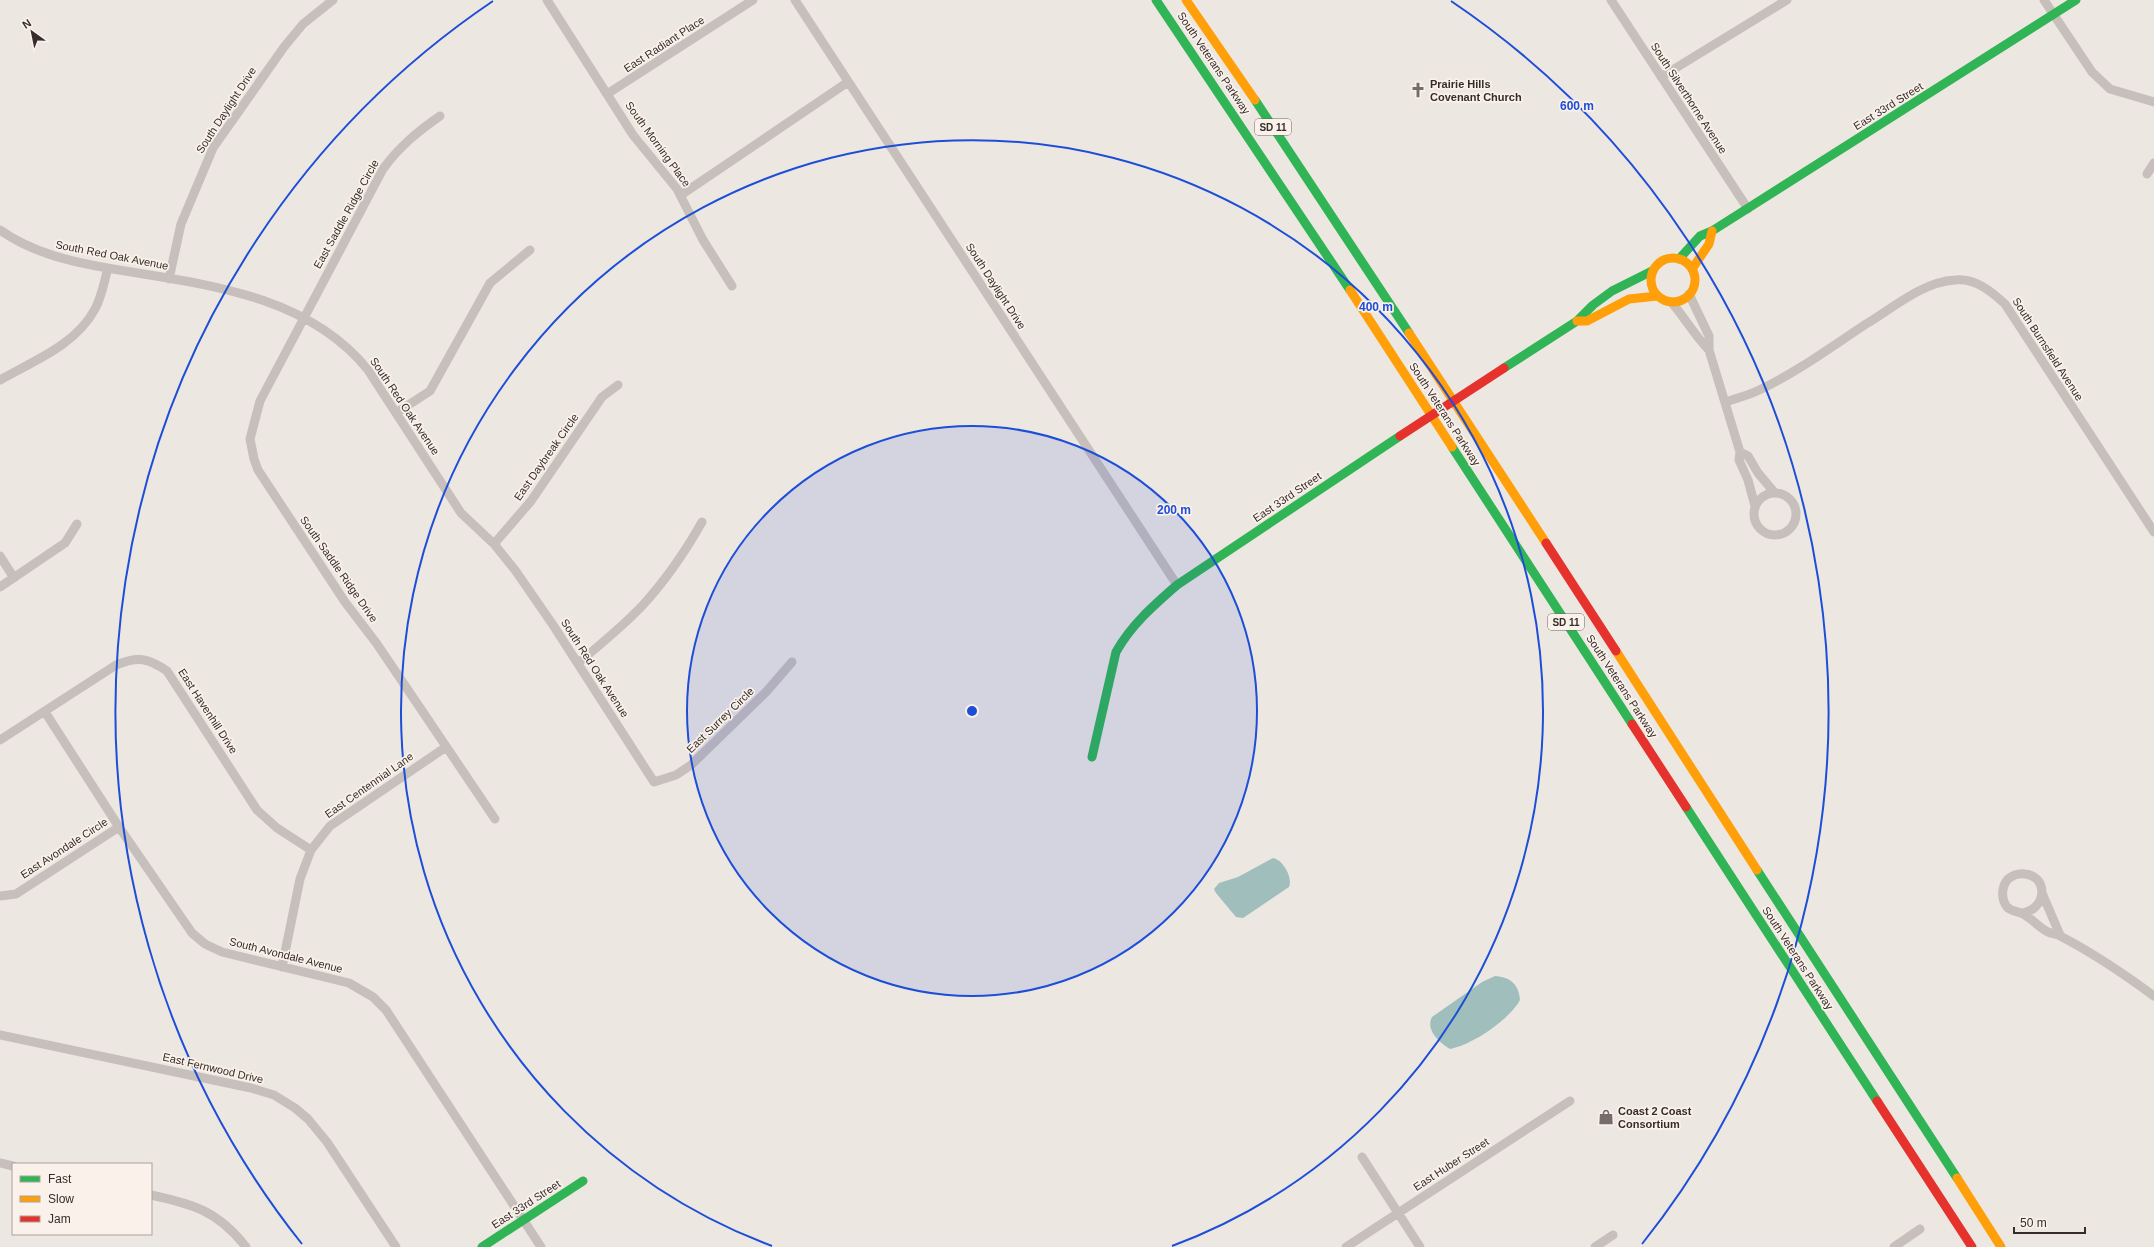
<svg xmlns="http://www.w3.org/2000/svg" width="2154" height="1247" font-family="Arial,sans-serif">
  <rect width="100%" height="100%" fill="#ede7e2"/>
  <!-- water -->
  <path fill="#9fbebc" d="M1273,858c10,2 20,19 16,29l-46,31 -7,-1 -20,-24 -2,-4 5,-6 19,-6z
    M1495,976c15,1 24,8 25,24 -11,20 -48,45 -70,49 -10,-6 -25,-19 -18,-32l50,-35z"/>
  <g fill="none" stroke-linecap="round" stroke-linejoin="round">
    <!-- street -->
    <path stroke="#c6bfbb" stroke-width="9" d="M547,0l86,135 44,54 26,51 29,46
      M795,0l382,585
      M1611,0l137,209
      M2044,0l48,72 18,17 44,13
      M1661,77l126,-77
      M607,94l146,-94
      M440,116c-23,16 -41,31 -57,53l-123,232 -10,38 4,20 4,11 87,132 32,42 118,175
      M2147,174l7,-11
      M681,195l167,-113
      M0,230c34,24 73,32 113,39 90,15 194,25 255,101l93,143 33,31 21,26 38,55 101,157 22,-7 15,-10 75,-73 26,-30
      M169,279l12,-55 32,-76 71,-101 19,-23 30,-24
      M1689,294l20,42v14l31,102 -1,8 9,20 7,26
      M1672,303c13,15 23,33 37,47
      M0,380c33,-19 76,-35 95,-71 7,-13 9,-27 13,-41
      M1726,402c10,-4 21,-6 31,-11 39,-18 74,-44 109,-67 27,-16 56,-42 89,-44 20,-2 36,11 50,24l149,228
      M396,413l34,-22 60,-108 40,-33
      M1740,452l8,4 10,17 16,19
      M1754 514a21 21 0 1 1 42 0a21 21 0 1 1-42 0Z
      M494,544l37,-43 71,-104 16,-12
      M0,556l14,22
      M0,587l65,-44 12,-19
      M578,663c22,-18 44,-36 64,-57 23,-25 43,-54 60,-84
      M45,712l74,115 73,106 13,11 17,8 127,31 24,14 13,13 155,237
      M0,740l116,-75c22,-9 32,-7 51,6l90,139 20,18 34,22
      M2042,893l18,42
      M0,896l16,-2 103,-67
      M2021,913c25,-2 29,-36 4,-39 -6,-1 -12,1 -17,5 -7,8 -7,20 -1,28 4,4 8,4 14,6 10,4 17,14 27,19 5,2 10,2 14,5 33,17 62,37 92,59
      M282,967l18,-88 11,-29 19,-24 116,-79
      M0,1035l251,53 23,7 21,13 13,11 19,23 69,105
      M1362,1157l58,90
      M0,1163l13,3
      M151,1195c42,9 67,16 95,52
      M1346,1247l224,-146
      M1595,1247l18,-12
      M1894,1247l26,-18"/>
    <!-- fast -->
    <path stroke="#30b455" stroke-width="9" d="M1156,0l194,290
      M1255,100l154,233
      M1679,259l21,-23 12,-5 364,-231
      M1504,368l73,-47 16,-16 19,-14 40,-20
      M1452,447l180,277
      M1092,757l24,-105c15,-27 38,-47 61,-67l223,-149
      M1686,807l191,294
      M1757,870l200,308
      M482,1247l101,-66"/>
    <!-- slow -->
    <path stroke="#ff9f0a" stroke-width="9" d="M1186,0l69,100
      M1651 280a22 22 0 1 1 44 0a22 22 0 1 1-44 0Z
      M1692,269l17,-25 3,-13
      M1350,290l102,157
      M1577,321h10l42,-22 28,-3
      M1409,333l137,210
      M1616,651l141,219
      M1957,1178l44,69"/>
    <!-- jam -->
    <path stroke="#e5322d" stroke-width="9" d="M1400,436l104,-68
      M1546,543l70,108
      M1632,724l54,83
      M1877,1101l95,146"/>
  </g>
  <!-- distance rings -->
  <circle cx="972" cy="711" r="285" fill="#1d4ed8" fill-opacity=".12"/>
  <g fill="none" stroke="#1d4ed8" stroke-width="2">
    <circle cx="972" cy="711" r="285"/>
    <path d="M772 1246A571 571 0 1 1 1172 1246"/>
    <path d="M302 1244A856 856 0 0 1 493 1M1451 1A856 856 0 0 1 1642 1244"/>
  </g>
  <!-- icons -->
  <defs>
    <symbol id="church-bare" viewBox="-9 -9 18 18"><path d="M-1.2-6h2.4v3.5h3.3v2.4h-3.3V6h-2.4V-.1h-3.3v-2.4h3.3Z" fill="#766d6a" stroke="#f9f1ea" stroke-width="2.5" paint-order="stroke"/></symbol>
    <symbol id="shop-bare" viewBox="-9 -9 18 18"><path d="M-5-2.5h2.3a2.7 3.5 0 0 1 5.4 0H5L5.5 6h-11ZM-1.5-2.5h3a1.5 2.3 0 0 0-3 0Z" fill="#766d6a" stroke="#f9f1ea" stroke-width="2.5" paint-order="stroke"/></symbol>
  </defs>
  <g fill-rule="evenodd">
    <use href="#church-bare" x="1407" y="79" width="22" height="22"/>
    <use href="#shop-bare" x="1595" y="1106" width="22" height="22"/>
  </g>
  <g text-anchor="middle" stroke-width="3.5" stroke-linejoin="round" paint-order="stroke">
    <!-- shield labels -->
    <g fill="#f9f1ea" stroke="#706763" stroke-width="1">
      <rect x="1255" y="119" width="36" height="16" rx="3"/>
      <rect x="1548" y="614" width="36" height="16" rx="3"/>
    </g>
    <g font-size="10" font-weight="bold" fill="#362c29">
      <text x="1273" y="131">SD 11</text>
      <text x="1566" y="626">SD 11</text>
    </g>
    <!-- street labels -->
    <g font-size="11" fill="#362c29" stroke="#f9f1ea">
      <text transform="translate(664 44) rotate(-33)" y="4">East Radiant Place</text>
      <text transform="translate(1214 63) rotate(56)" y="4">South Veterans Parkway</text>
      <text transform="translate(1689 98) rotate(57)" y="4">South Silverthorne Avenue</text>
      <text transform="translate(1888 106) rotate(-32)" y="4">East 33rd Street</text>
      <text transform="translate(226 110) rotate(-57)" y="4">South Daylight Drive</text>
      <text transform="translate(658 144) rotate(54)" y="4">South Morning Place</text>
      <text transform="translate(346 214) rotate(-61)" y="4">East Saddle Ridge Circle</text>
      <text transform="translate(112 255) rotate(11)" y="4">South Red Oak Avenue</text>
      <text transform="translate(996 286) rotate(57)" y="4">South Daylight Drive</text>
      <text transform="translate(2048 349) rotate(57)" y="4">South Burnsfield Avenue</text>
      <text transform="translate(405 406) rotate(56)" y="4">South Red Oak Avenue</text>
      <text transform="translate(1445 414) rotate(57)" y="4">South Veterans Parkway</text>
      <text transform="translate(546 457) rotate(-55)" y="4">East Daybreak Circle</text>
      <text transform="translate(1287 497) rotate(-34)" y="4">East 33rd Street</text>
      <text transform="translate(339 569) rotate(55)" y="4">South Saddle Ridge Drive</text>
      <text transform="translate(595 668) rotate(57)" y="4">South Red Oak Avenue</text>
      <text transform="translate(1622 686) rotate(57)" y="4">South Veterans Parkway</text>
      <text transform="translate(208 711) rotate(57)" y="4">East Havenhill Drive</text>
      <text transform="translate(720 720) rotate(-44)" y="4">East Surrey Circle</text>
      <text transform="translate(369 785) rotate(-35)" y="4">East Centennial Lane</text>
      <text transform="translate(64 848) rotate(-33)" y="4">East Avondale Circle</text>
      <text transform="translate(286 955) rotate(14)" y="4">South Avondale Avenue</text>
      <text transform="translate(1798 958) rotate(57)" y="4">South Veterans Parkway</text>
      <text transform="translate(213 1068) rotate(13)" y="4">East Fernwood Drive</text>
      <text transform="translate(1451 1164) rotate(-33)" y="4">East Huber Street</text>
      <text transform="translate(526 1204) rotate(-33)" y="4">East 33rd Street</text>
    </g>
    <!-- poi labels -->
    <g font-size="11" font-weight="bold" fill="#362c29" stroke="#f9f1ea" text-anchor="start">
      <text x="1430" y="88">Prairie Hills<tspan x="1430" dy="13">Covenant Church</tspan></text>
      <text x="1618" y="1115">Coast 2 Coast<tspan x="1618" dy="13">Consortium</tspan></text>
    </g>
  </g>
  <circle cx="972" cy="711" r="6" fill="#1d4ed8" stroke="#f9f1ea" stroke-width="2"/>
  <g font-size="12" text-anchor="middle" font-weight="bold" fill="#1d4ed8" stroke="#f9f1ea" stroke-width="3.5" stroke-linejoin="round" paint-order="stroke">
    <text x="1577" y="110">600 m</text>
    <text x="1376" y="311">400 m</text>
    <text x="1174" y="514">200 m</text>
  </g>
  <!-- legend -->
  <rect x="12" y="1163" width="140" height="72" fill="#f9f1ea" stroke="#aba29d"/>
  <rect x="20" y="1176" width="20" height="6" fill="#30b455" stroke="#aba29d"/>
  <text x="48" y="1183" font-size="12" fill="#362c29">Fast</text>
  <rect x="20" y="1196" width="20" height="6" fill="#ff9f0a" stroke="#aba29d"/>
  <text x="48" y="1203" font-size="12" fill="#362c29">Slow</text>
  <rect x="20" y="1216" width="20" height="6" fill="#e5322d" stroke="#aba29d"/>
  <text x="48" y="1223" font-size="12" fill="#362c29">Jam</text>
  <!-- north arrow -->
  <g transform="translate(32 32) rotate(327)" stroke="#f9f1ea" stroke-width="3" paint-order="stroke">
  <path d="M0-3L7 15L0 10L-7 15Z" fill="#362c29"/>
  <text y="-6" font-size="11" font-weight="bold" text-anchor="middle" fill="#362c29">N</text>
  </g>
  <!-- scale -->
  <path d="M2014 1227v6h71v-6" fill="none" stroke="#362c29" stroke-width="2"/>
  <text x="2020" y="1227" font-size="12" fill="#362c29" stroke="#f9f1ea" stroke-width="3" paint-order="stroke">50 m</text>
</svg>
